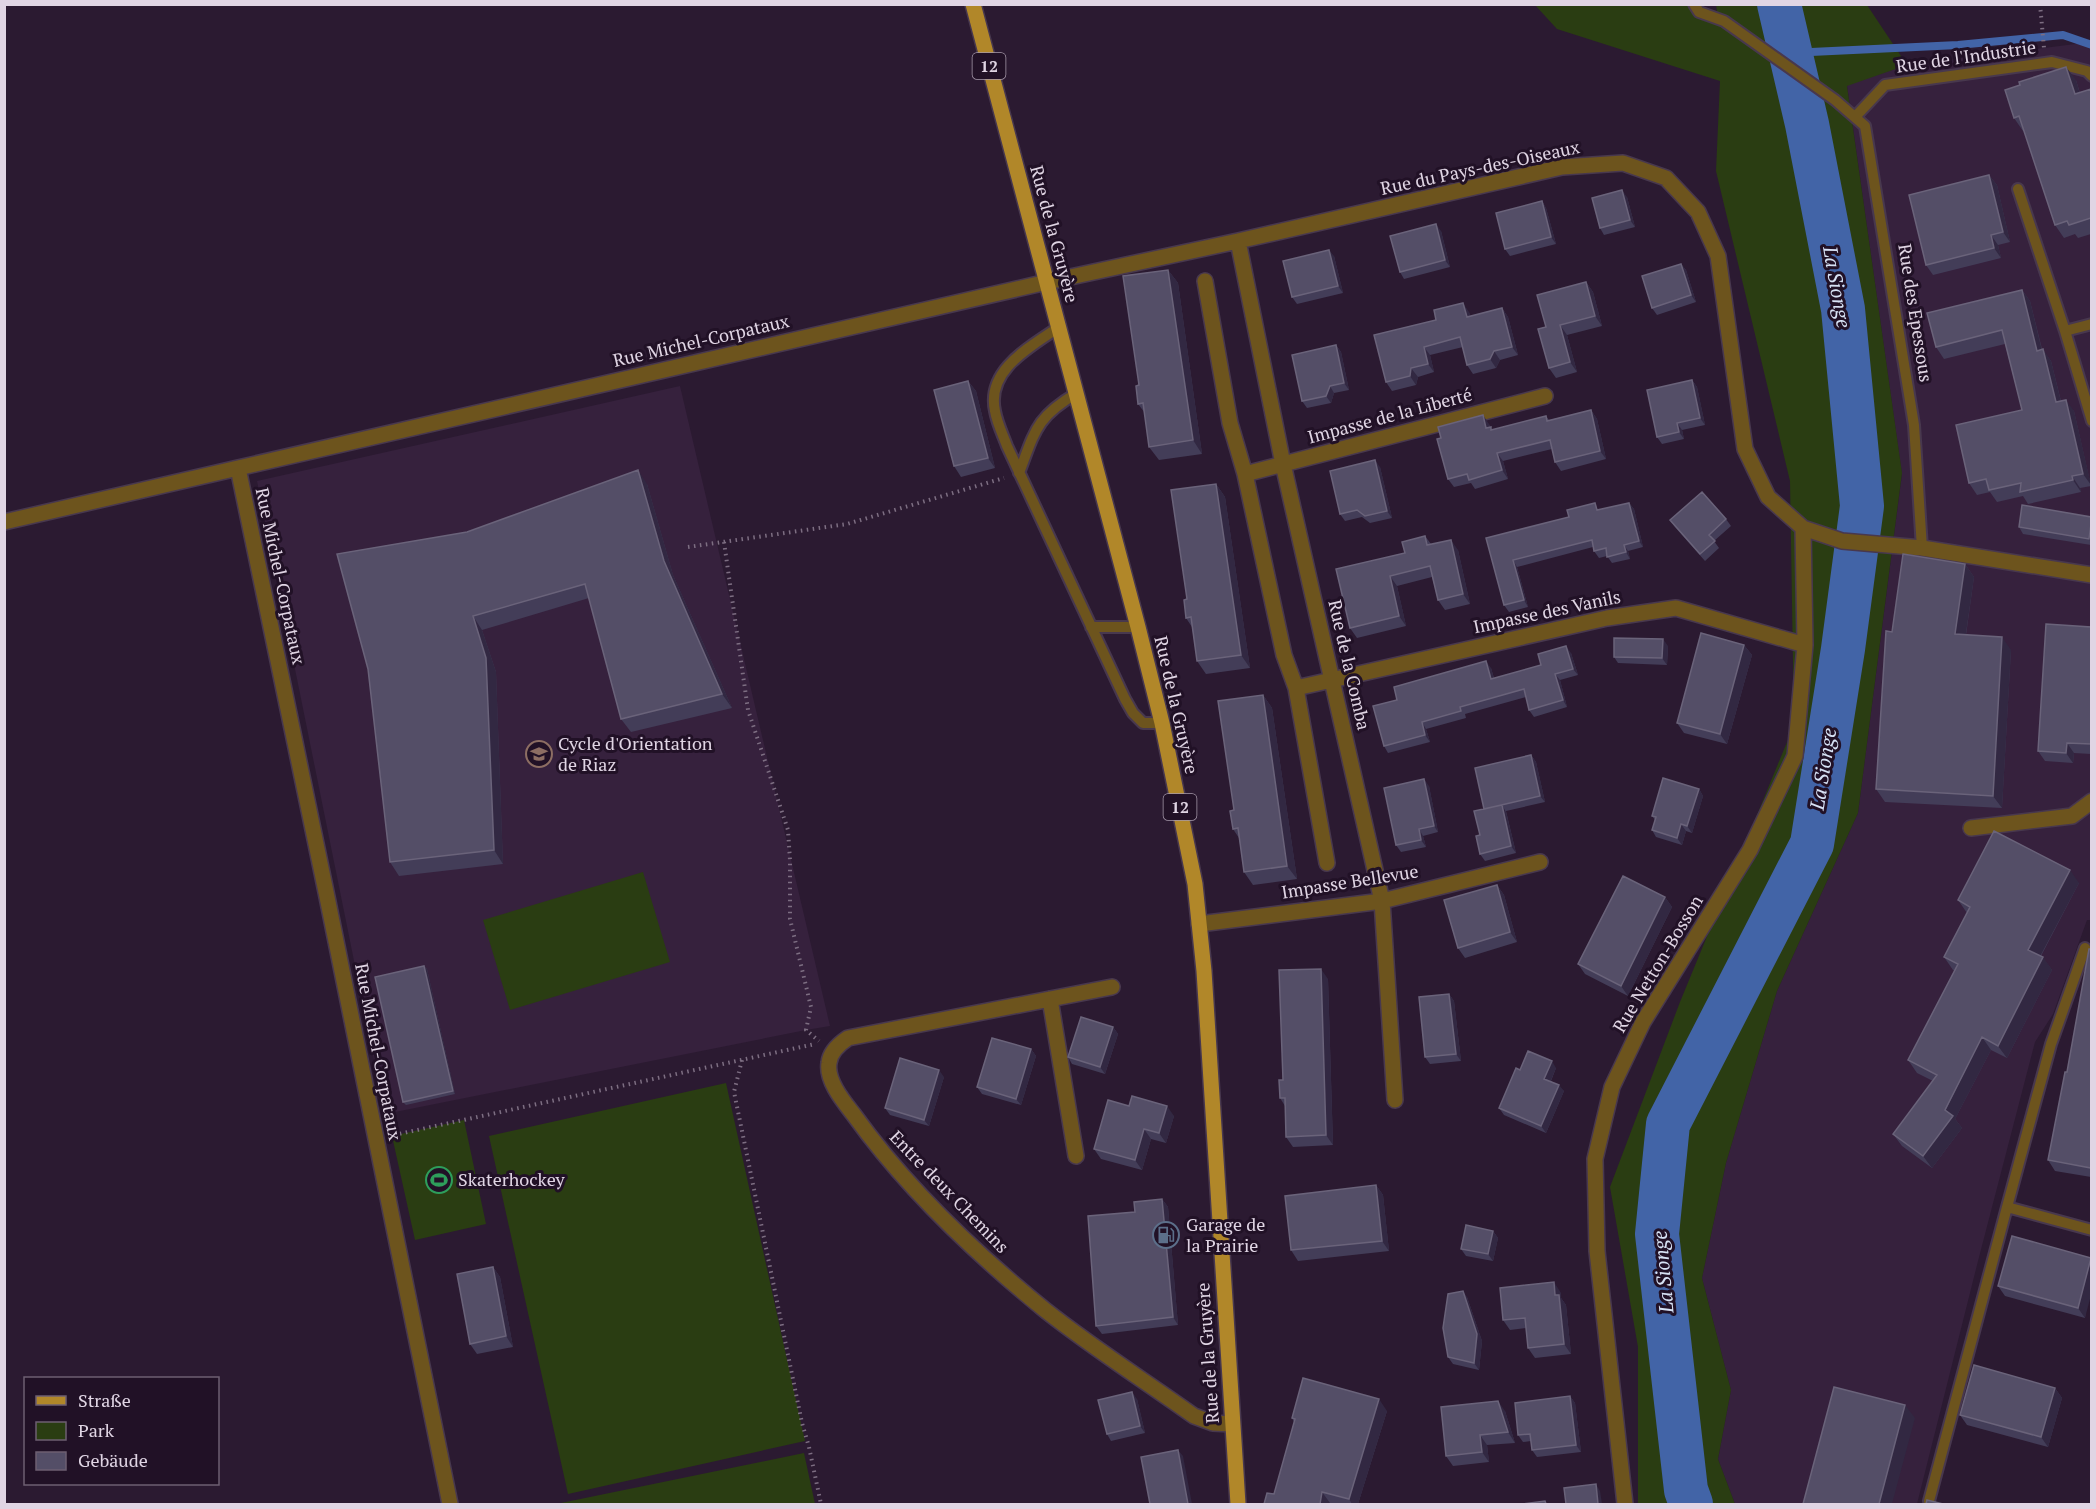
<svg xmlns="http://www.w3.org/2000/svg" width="2096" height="1509" font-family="'PT Serif',serif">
  <rect width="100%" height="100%" fill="#2b1a31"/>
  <!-- built -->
  <path fill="#36213d" d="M2091,42v878h-4l-34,94 -18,28 -57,219 -61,243h-182l-17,-45 13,-69 -29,-112 24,-115 51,-172 81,-178 44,-339 -55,-389 60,-20z
    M680,386l150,640 -24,4 -421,84 -128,-633z"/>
  <!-- green -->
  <path fill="#2a3d12" d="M1686,4l31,7 -1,-6h151l40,60 -60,21 55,387 -44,340 -81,178 -51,172 -24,115 29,112 -13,69 17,45h-97v-157l-28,-160 70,-185 114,-277 -4,-244 -74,-310 4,-90 -163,-52 -22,-24z
    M643,872l27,90 -160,48 -27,-90z
    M726,1083l79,358 -237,53 -79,-358z
    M464,1120l22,104 -71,16 -23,-104z
    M804,1453l11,51h-259z"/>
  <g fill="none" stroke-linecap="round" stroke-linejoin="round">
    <!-- stream -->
    <path stroke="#4264a7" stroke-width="8" d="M1790,53l168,-8 105,-10 29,10"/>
    <!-- river -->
    <path stroke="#4264a7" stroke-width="44" d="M1691,1504l-5,-14 -29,-256 11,-110 144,-280 31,-195 19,-143 -19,-197 -36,-185 -28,-120"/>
    <defs>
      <path id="service" d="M1694,4l5,8 25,9 111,79 30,26 49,299 8,123
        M1855,117l30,-32 167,-23 35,9 5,5
        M2018,189l47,142 27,90
        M1059,327c-29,20 -73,43 -64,84 2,12 8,24 12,35l118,253 8,14 10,10h19
        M2065,331l27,-7
        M1019,473c16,-42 17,-56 58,-80
        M1091,627h47
        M2007,1207l44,-163 34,-96
        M1929,1501l78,-294 85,23"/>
      <path id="minor" d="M1238,241l45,223 99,437 13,199
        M1205,281l25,142 15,51 39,181 12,33 31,175
        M1245,474l300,-78
        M4,522l234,-54
        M1296,688l311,-70 69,-10 129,37
        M1971,828l101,-12 20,-15
        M1199,924l183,-23 158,-39
        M1112,987l-264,51c-9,6 -18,14 -19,25 -3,18 15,39 25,52 53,74 121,138 191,195 48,38 100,71 149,106l19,7 19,1
        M1050,999l26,157
        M450,1504l-124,-612 -88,-424 809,-186 191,-41 324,-74 61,-4 43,15 32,34 20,44 27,193 23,48 35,31 39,13 80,7 170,27
        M1625,1504l-28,-253 -2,-92 17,-72 31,-65 107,-172 45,-94 10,-111 -2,-117"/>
      <path id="primary" d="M973,4l165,623 24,96 33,161 9,87 34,533"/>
    </defs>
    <!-- service casing -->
    <use href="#service" stroke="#48384e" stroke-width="14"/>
    <!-- minor casing -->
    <use href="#minor" stroke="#48384e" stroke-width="18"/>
    <!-- primary casing -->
    <use href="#primary" stroke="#48384e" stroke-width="18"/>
    <!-- path -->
    <path stroke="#7d6e82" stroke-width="4" stroke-dasharray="1.5 4.5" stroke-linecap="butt" d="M2040,4l4,44
      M724,542l24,168 40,120 2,30v59l21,88 -5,23 13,11
      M688,547l159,-23 157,-46
      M742,1060l-8,32 68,331 7,24 12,57
      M394,1135l421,-91"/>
    <!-- service -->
    <use href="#service" stroke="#6d541d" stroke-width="10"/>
    <!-- minor -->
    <use href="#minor" stroke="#6d541d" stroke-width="15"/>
    <!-- primary -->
    <use href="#primary" stroke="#b18729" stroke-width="15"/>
  </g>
  <!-- wall -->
  <path fill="#433d58" d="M2076,80l4,13 11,-4v145l-13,4 -3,-4 -11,4 -9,-13 -31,-94h-1l-9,-13z
    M1989,175l8,10 13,57 -12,3 3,13 -68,17 -7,-10z
    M1627,197l8,30 -31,8 -4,-7z
    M1542,201l4,7 10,36 -46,12 -5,-7z
    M1441,231l9,36 -46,12 -4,-7z
    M1334,256l9,37 -46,11 -5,-7z
    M1681,264l5,6 10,32 -39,13 -5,-7z
    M1168,270l10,13 24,171 -43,6 -10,-13 -4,-34 -7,-9 1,-19z
    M1586,282l7,10 9,34 -35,9 10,37 -21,6 -7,-10 -3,-41z
    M2022,290l8,11 12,48 9,12 10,40 13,10 17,75 -11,2 1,4 -53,12 -5,-8 -26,6 -7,-10 -13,3 -8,-12 53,-73 -17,-66 -61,15 -8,-12z
    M1502,308l6,9 10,38 -18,5 -4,8 -23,6 -6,-9 -4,-18 -33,8 4,17 -16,5 -2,8 -24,6 -6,-9 -12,-47 95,-23 1,4z
    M1336,345l5,7 8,38 -15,3 -3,10 -24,5 -5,-7z
    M1692,380l5,7 8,38 -23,5 2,9 -22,5 -5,-7z
    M968,381l8,10 19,77 -34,9 -7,-11z
    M1591,410l6,9 9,40 -45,12 -6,-9 -3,-13 -49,12 5,18 -33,10 -4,-6 -17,4 -6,-8 -7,-41 48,-14 1,3 2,3 54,-14 3,4z
    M1380,467l12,51 -22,5 -8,-6 -17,4 -5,-7z
    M647,484l26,91 59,133 -101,24 -10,-13 -32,-121 -107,32 14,42 7,192 -104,12 -9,-14 -22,-193 99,-137z
    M1216,484l9,13 25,171 -44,6 -9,-13 -5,-34 -6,-9 1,-19z
    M1629,503l5,6 9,38 -15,4 2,8 -18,4 -5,-7 -8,2 -5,-7 -1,-4 -76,20 11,40 -19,5 -5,-7 -18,-67z
    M2091,517v28l-68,-11 -4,-7z
    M1726,519l5,7 -17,15 5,7 -14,13 -30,-34 -5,-7z
    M1425,536l6,8 27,6 12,54 -25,6 -7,-10 -6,-23 -35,9 9,40 -49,12 -7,-10 55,-75z
    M1965,564l9,13 -8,58 45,15 -9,158 -117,-6 -9,-13 16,-157z
    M2091,627v127l-17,-1 -1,10 -28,-2 -7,-10z
    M1744,645l8,10 -25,89 -43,-11 -7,-10z
    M1668,646l-1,19 -49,-2 -4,-6z
    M1571,653l7,22 -18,5 7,27 -33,10 -5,-7 -3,-13 -61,17 1,4 -40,11 4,13 -42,11 -4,-7 13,-46 94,-32 3,10 47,-13z
    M1263,695l9,13 25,171 -44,6 -9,-13 -5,-34 -6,-9 1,-19z
    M1531,755l5,7 9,40 -39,9 10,42 -31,8 -5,-7v-19l4,-26z
    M1429,786l9,46 -15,4 3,11 -25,5 -5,-7z
    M1699,789l4,7 -11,37 -6,-2 -4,14 -26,-8 -4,-7 3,-10 -3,-4z
    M2079,883l-38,73 11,14 -45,88 -16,-8 -36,69 7,9 -30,40 -30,-22 -9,-12 40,-53 -16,-8 -9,-13 47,-89 -2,-1 -9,-13 23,-44 -9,-13z
    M1497,885l7,10 13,47 -52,16 -7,-10z
    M1665,897l7,10 -44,89 -43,-22 -7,-10z
    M2091,949v228l-36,-6 -7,-11 19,-88z
    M424,966l3,3 28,125 -49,11 -3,-3z
    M1328,979l5,166 -40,2 -7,-10 -1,-31 -5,-8 3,-18z
    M1449,994l5,7 7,60 -31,3 -5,-7z
    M1113,1027l5,7 -13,40 -33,-10 -4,-7z
    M1031,1049l5,7 -15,49 -39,-11 -5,-7z
    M1556,1068l-5,13 13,10 -18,42 -42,-18 -5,-7 21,-38z
    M944,1077l-15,49 -39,-11 -5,-7z
    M1129,1106l45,10 -8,27 -15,-4 -9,31 -41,-11 -7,-10z
    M1376,1185l7,10 6,56 -91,10 -7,-11z
    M1162,1199l6,8 10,118 -76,9 -6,-8 39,-114z
    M1493,1231l5,7 -5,23 -27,-5 -5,-7z
    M2091,1258l-6,60 -80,-22 -7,-10z
    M493,1267l7,10 13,70 -36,7 -7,-10z
    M1561,1293v5l5,7 5,49 -36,4 -7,-10 -2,-20 -16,2 -7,-10z
    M1467,1297l15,44 -3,29 -26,-6 -5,-7z
    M2055,1388l7,10 -14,49 -81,-22 -7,-10z
    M1570,1396l5,7 6,49 -44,5 -5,-7 -1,-9 -8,1 -5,-7z
    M1137,1399l8,34 -34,8 -4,-7z
    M1387,1411l-29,93h-24l-60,-10 20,-72 -2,-4z
    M1505,1411l10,32 -28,2 2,17 -36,4 -7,-10z"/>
  <!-- shaded-wall -->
  <path fill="#322842" d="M2066,67l10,13 8,28 -9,-14z
    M1989,175l8,10 13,57 -7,-10z
    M1622,190l5,7 8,30 -5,-7z
    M1542,201l4,7 10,36 -5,-7z
    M1436,224l5,7 9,36 -5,-7z
    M1991,235l7,10 3,13 -7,-10z
    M1329,250l5,6 9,37 -5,-7z
    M1681,264l5,6 10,32 -5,-7z
    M1168,270l10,13 24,171 -9,-14z
    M1586,282l7,10 9,34 -7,-10z
    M2022,290l8,11 15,62 -8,-12z
    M1463,303l6,9 4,14 -6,-9z
    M1502,308l6,9 10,38 -6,-8z
    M1560,325l7,10 10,37 -7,-10z
    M1336,345l5,7 8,38 -5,-7z
    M1424,347l6,8 4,17 -6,-8z
    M2043,349l8,12 13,53 -8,-12z
    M1494,351l6,9 -4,8 -6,-9z
    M1411,368l7,9 -2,8 -6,-9z
    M1692,380l5,7 8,38 -5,-7z
    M968,381l8,10 19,77 -7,-10z
    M1330,386l4,7 -3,10 -5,-7z
    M2066,400l8,11 17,74 -8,-11z
    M1591,410l6,9 9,40 -6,-8z
    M1483,415l6,9 3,13 -6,-9z
    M1677,423l5,7 2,9 -5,-7z
    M1497,453l6,8 5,18 -6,-9z
    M1375,460l5,7 12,51 -5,-7z
    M638,470l9,14 26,91 59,133 -10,-14 -58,-133z
    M2072,476l8,12 1,4 -8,-12z
    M1216,484l9,13 25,171 -9,-13z
    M1629,503l5,6 9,38 -4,-6z
    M2091,524v18l-2,-3z
    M1451,540l7,10 12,54 -7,-10z
    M1624,545l4,6 2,8 -4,-7z
    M1513,560l4,7 11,40 -4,-7z
    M1965,564l9,13 -10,70 -9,-13z
    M1390,576l7,10 9,40 -7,-10z
    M473,616l9,14 14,42 7,192 -9,-14z
    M2002,637l9,13 -9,158 -9,-12z
    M1663,639l5,7 -1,19 -5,-7z
    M1744,645l8,10 -25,89 -7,-10z
    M1566,646l5,7 7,22 -5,-6z
    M1486,661l5,7 5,18 -5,-7z
    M1555,674l5,6 7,27 -4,-7z
    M1263,695l9,13 25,171 -10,-13z
    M1422,722l4,7 4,13 -5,-7z
    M2067,743l7,10 -1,10 -7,-10z
    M1531,755l5,7 9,40 -5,-6z
    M1424,779l5,7 9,46 -4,-6z
    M1699,789l4,7 -11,37 -5,-7z
    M1502,805l4,7 10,41 -5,-7z
    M1681,824l5,7 -4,14 -5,-7z
    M1419,829l4,7 3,11 -5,-7z
    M2070,870l9,13 -42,79 -9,-12z
    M1497,885l7,10 13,47 -7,-10z
    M1665,897l7,10 -44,89 -7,-10z
    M2043,957l9,13 -45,88 -9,-12z
    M424,966l3,3 28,125 -2,-3z
    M1321,969l7,10 5,166 -7,-10z
    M1449,994l5,7 7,60 -5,-7z
    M1113,1027l5,7 -13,40 -5,-7z
    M1982,1037l9,13 -36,69 7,9 -30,40 -9,-12z
    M1031,1049l5,7 -15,49 -5,-6z
    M1552,1061l4,7 -7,17 -5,-6z
    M939,1070l5,7 -15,49 -5,-6z
    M1559,1085l5,6 -18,42 -5,-7z
    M1167,1106l7,10 -8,27 -7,-10z
    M1144,1129l7,10 -9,31 -7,-10z
    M1376,1185l7,10 6,56 -7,-10z
    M1162,1199l6,8 10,118 -5,-8z
    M1493,1231l5,7 -5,23 -5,-7z
    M2091,1260v35l-6,23 -7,-10z
    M493,1267l7,10 13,70 -7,-11z
    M1554,1282l7,11v5l5,7 5,49 -7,-10 -9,-49z
    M1463,1291l4,6 15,44 -3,29 -5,-7z
    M2055,1388l7,10 -14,49 -7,-10z
    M1132,1392l5,7 8,34 -5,-7z
    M1570,1396l5,7 6,49 -5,-7z
    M1379,1399l8,12 -29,93h-6l-3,-5z
    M1498,1401l7,10 10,32 -7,-11z
    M1905,1405l10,13 -23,86h-13z
    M1480,1435l7,10 2,17 -7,-10z
    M1178,1450l5,6 9,48h-4z
    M1596,1484l4,7 2,13h-4z
    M1322,1492l8,11v1h-10z"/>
  <!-- building -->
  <path fill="#544e67" stroke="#6a637a" stroke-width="1.5" d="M2066,67l9,27 16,-5v129l-22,7 -2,-4 -12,4 -36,-109 -5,2 -9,-28 15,-5 -1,-3z
    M1989,175l14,57 -12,3 3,13 -68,17 -17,-70z
    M1622,190l8,30 -30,8 -8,-30z
    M1542,201l9,36 -46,12 -9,-36z
    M1436,224l9,36 -45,12 -10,-36z
    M1329,250l9,36 -46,11 -9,-36z
    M1681,264l10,31 -39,13 -10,-32z
    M1168,270l25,170 -44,7 -6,-44 -5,1 -2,-18 3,-1 -16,-109z
    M1586,282l9,34 -35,9 10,37 -21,6 -11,-39 8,-2 -9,-32z
    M2022,290l15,61 6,-2 13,53 10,-2 17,74 -11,2 1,4 -53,12 1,-9 -32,7 -3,-11 -17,4 -13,-58 66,-15 -20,-80 -66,17 -9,-34z
    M1463,303l4,14 35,-9 10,39 -18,4 -4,8 -23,6 -7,-28 -36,10 4,17 -17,4 -1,8 -24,6 -12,-47 62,-15 -2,-10z
    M1336,345l8,38 -14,3 -4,10 -24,5 -10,-46z
    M1692,380l8,38 -23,5 2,9 -22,5 -10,-47z
    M968,381l20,77 -34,8 -20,-76z
    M1591,410l9,41 -45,11 -5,-22 -53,13 5,17 -33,10 -2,-6 -19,5 -11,-40 4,-1 -3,-11 45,-12 3,13 5,-1v3l55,-14 1,5z
    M1375,460l12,51 -22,5 -8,-6 -17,4 -10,-43z
    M638,470l26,91 58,133 -101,25 -36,-135 -112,32 13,42 8,192 -104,12 -22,-193 -31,-115 130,-22z
    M1216,484l25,171 -44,6 -6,-44 -5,1 -2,-18 3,-1 -16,-109z
    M1702,492l24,27 -17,16 6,6 -15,13 -30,-34z
    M1595,503l2,7 32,-7 10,38 -15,4 2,7 -19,5 -1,-9 -12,3 -2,-11 -79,20 11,40 -20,5 -18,-67 83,-21 -2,-7z
    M2022,505l69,12v7l-2,15 -70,-12z
    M1425,536l2,9 24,-5 12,54 -25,6 -8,-34 -40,10 9,40 -49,12 -14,-59 69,-16 -3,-11z
    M1903,554l62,10 -10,70 47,3 -9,159 -117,-7 10,-158 6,1z
    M2046,624l45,3v117l-24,-1 -1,10 -28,-2z
    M1701,633l43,12 -24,89 -43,-11z
    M1614,638l49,1 -1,19 -48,-1z
    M1566,646l7,23 -18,5 8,26 -34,10 -5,-21 -64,18 1,4 -39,11 3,13 -41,11 -11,-40 24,-6 -3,-13 92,-26 5,18 50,-14 -3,-11z
    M1263,695l24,171 -43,6 -6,-44 -5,1 -3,-18 4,-1 -16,-109z
    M1531,755l9,41 -56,13 -9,-41z
    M1663,778l36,11 -12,37 -6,-2 -4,14 -25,-8 4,-13 -4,-1z
    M1424,779l10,47 -15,3 2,11 -25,5 -12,-57z
    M1502,805l9,41 -31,8 -4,-18 4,-1 -6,-24z
    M1994,831l76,39 -42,80 15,7 -45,89 -16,-9 -37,73 8,6 -30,40 -30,-22 44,-59 -29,-15 50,-96 -14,-7 26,-50 -12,-7z
    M1623,876l42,21 -44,89 -43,-22z
    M1497,885l13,47 -52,16 -14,-48z
    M2089,949h2v219l-43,-8 17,-88h2z
    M424,966l29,125 -50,11 -28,-125z
    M1321,969l5,166 -40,2 -1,-39h-5l-1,-18h4l-4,-110z
    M1449,994l7,60 -31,3 -6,-60z
    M1081,1017l32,10 -13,40 -32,-10z
    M992,1038l39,11 -15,50 -39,-12z
    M1528,1051l24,10 -8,18 15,6 -18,41 -42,-18 17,-40 4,2z
    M900,1058l39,12 -15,50 -39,-12z
    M1132,1096l35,10 -8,27 -15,-4 -9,31 -41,-11 14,-49 21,6z
    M1376,1185l6,56 -91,9 -6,-54z
    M1162,1199l11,118 -77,9 -8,-110 47,-4 -1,-10z
    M1466,1225l27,6 -5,23 -27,-5z
    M2012,1236l79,22 -13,50 -80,-22z
    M493,1267l13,69 -36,8 -13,-70z
    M1554,1282l1,13h4l5,49 -36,4 -3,-30 -22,2 -3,-32z
    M1463,1291l14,43 -3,29 -26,-6 -5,-29 5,-34z
    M1974,1365l81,23 -14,49 -81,-22z
    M1303,1378l76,21 -30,100 -27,-7 -2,12h-56l3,-11 7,1 21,-75 -3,-1z
    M1834,1387l71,18 -26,99h-76z
    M1132,1392l8,34 -33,8 -9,-34z
    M1570,1396l6,49 -44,5 -2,-16 -12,1 -3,-32z
    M1498,1401l10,31 -28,3 2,17 -36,4 -5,-49z
    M1178,1450l10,54h-38l-9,-47z
    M1596,1484l2,20h-32l-2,-16z
    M1927,1500l16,4h-17z
    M1545,1501l1,3h-23z"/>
  <!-- icons -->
  <defs>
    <symbol id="school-ring" viewBox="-11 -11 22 22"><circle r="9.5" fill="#211126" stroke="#8d6e63" stroke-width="1.5"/><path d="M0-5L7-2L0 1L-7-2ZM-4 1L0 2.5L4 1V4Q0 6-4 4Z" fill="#8d6e63"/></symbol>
    <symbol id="stadium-ring" viewBox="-11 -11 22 22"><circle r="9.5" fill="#211126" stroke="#2e9e5b" stroke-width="1.5"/><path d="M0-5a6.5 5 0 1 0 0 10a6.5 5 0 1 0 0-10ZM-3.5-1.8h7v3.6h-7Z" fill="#2e9e5b"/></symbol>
    <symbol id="fuel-ring" viewBox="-11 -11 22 22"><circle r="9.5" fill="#211126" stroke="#5c6f8a" stroke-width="1.5"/><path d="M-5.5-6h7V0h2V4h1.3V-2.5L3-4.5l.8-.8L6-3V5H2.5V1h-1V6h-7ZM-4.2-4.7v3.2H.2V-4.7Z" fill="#5c6f8a"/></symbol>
  </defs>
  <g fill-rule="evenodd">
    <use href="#school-ring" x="524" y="739" width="30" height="30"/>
    <use href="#stadium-ring" x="424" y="1165" width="30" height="30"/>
    <use href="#fuel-ring" x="1151" y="1220" width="30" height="30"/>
  </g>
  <g text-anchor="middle" stroke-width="6" stroke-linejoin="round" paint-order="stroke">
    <!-- shield labels -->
    <g fill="#211126" stroke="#a79aab" stroke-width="1.5">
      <rect x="972.5" y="53" width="33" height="26" rx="4.5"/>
      <rect x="1163.5" y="794" width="33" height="26" rx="4.5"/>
    </g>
    <g font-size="16" font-weight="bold" fill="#e0d5e4">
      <text x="989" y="72">12</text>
      <text x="1180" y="813">12</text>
    </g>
    <!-- street labels -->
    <g font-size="18" fill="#e0d5e4" stroke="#211126">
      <text transform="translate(1966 57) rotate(-8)" y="6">Rue de l'Industrie</text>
      <text transform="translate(1480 168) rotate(-12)" y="6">Rue du Pays-des-Oiseaux</text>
      <text transform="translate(1054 234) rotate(75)" y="6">Rue de la Gruyère</text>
      <text transform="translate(1915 313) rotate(81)" y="6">Rue des Epessous</text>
      <text transform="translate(701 341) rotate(-13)" y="6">Rue Michel-Corpataux</text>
      <text transform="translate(1390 416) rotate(-15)" y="6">Impasse de la Liberté</text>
      <text transform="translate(280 576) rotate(78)" y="6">Rue Michel-Corpataux</text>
      <text transform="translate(1547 612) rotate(-12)" y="6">Impasse des Vanils</text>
      <text transform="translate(1349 665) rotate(77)" y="6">Rue de la Comba</text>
      <text transform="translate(1176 705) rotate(77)" y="6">Rue de la Gruyère</text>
      <text transform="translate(1350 882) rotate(-9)" y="6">Impasse Bellevue</text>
      <text transform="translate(1658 964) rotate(-59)" y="6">Rue Netton-Bosson</text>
      <text transform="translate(378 1052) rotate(79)" y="6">Rue Michel-Corpataux</text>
      <text transform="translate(949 1192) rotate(46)" y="6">Entre deux Chemins</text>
      <text transform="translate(1208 1353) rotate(-94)" y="6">Rue de la Gruyère</text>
    </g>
    <!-- poi labels -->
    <g font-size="18" fill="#e0d5e4" stroke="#211126" text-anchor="start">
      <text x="558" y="750">Cycle d'Orientation<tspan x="558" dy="21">de Riaz</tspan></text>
      <text x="458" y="1186">Skaterhockey</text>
      <text x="1186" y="1231">Garage de<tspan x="1186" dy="21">la Prairie</tspan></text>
    </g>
    <!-- water labels -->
    <g font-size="20" font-style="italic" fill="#d7e2f5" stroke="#211126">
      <text transform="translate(1837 287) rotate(80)" y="7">La Sionge</text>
      <text transform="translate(1823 769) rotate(-81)" y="7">La Sionge</text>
      <text transform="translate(1663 1272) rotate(-95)" y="7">La Sionge</text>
    </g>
  </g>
  <!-- border -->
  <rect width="2096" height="1509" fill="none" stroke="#e0d5e4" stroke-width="12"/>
  <!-- legend -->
  <rect x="24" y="1377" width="195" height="108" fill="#211126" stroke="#6d5f72" stroke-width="1.5"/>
  <rect x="36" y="1396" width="30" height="9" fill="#b18729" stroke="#6d5f72" stroke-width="1.5"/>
  <text x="78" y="1407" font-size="18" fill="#e0d5e4">Straße</text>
  <rect x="36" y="1422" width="30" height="18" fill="#2a3d12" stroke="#6d5f72" stroke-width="1.5"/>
  <text x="78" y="1437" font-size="18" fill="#e0d5e4">Park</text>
  <rect x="36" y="1452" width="30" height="18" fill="#544e67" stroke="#6d5f72" stroke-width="1.5"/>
  <text x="78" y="1467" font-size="18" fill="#e0d5e4">Gebäude</text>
</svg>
